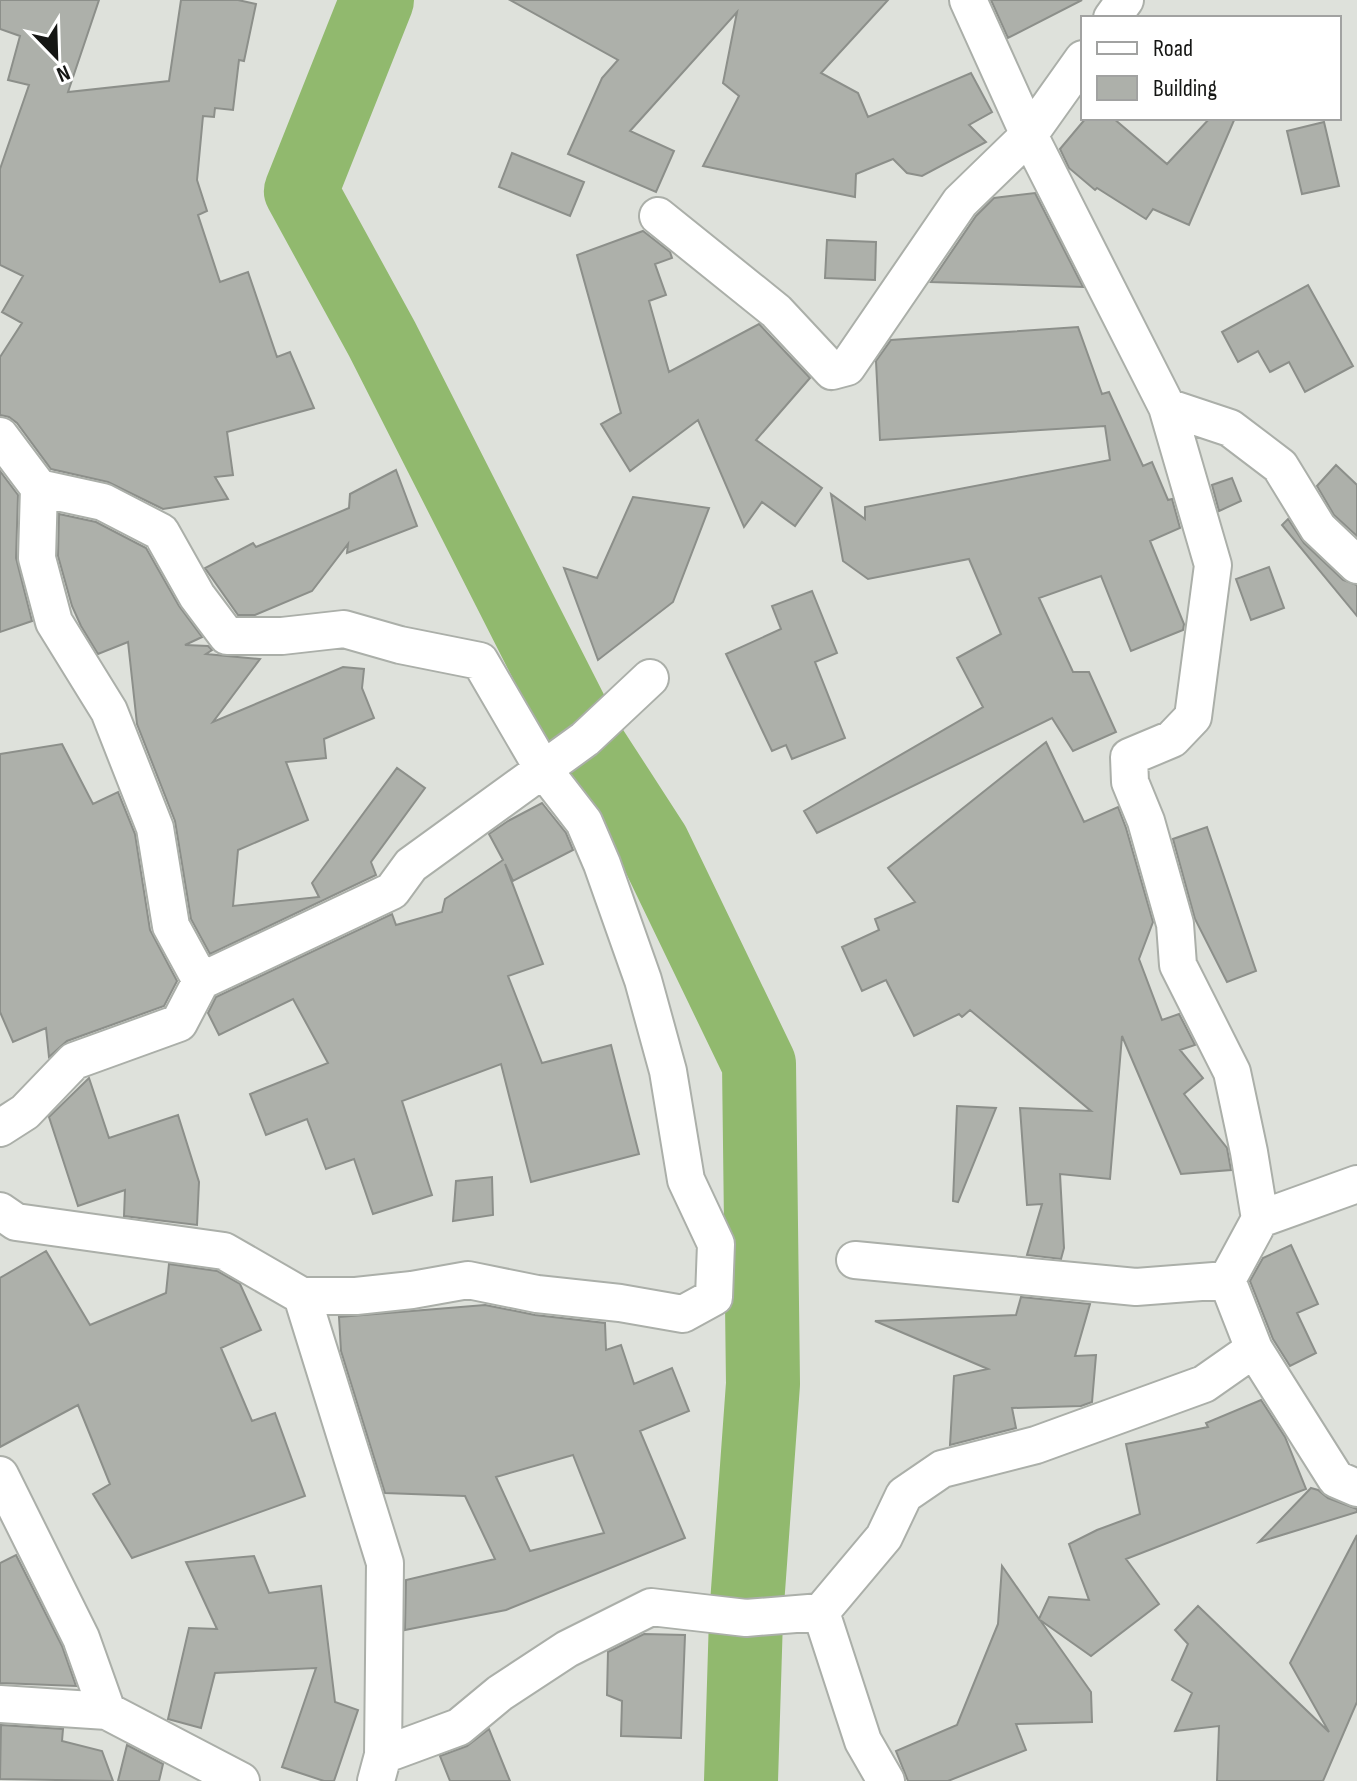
<svg xmlns="http://www.w3.org/2000/svg" width="1357" height="1781" font-family="'Sofia Sans Condensed',sans-serif">
  <rect width="100%" height="100%" fill="#dee1db"/>
  <g fill="none" stroke-linecap="round" stroke-linejoin="round">
    <!-- river -->
    <path stroke="#91b96e" stroke-width="74" d="M377,0l-76,191 81,148 203,400 68,105 106,220 4,320 -17,234 -5,163"/>
  </g>
  <!-- building -->
  <path fill="#adb0aa" stroke="#8c8f8a" stroke-width="2" fill-rule="evenodd" d="M0,0h99l-31,92 101,-11 12,-81h57l18,4 -12,57 -5,-1 -6,50 -18,-2 -1,9 -11,-1 -6,64 10,31 -9,4 22,67 28,-10 29,85 13,-5 24,56 -87,24 6,43 -18,2 13,22 -65,10 -55,-27 -57,-13 -34,-46 -8,-6 -9,-2v-58l22,-34 -20,-11 21,-36 -23,-11v-96l29,-84 -21,-5 12,-44 -20,-7z
    M510,0h378l-67,73 37,20 10,24 103,-44 21,39 -23,13 17,17 -64,34 -15,-3 -14,-14 -37,15 -1,23 -152,-31 36,-70 -16,-13 14,-71 -107,119 44,20 -18,41 -88,-38 34,-76 16,-18z
    M991,0h91l-74,38z
    M1086,118h27l54,46 43,-46h25l-46,107 -36,-16 -7,10 -49,-31 -2,2 -26,-22 -9,-19z
    M1324,122l15,64 -37,8 -15,-63z
    M512,153l72,29 -14,34 -71,-29z
    M1035,193l48,94 -152,-5 45,-66 18,-18z
    M643,231l27,21 2,6 -17,6 11,31 -17,6 20,71 90,-48 51,54 -54,62 66,48 -27,38 -33,-24 -18,25 -46,-107 -68,51 -29,-47 20,-11 -44,-158z
    M827,240l49,2 -1,38 -50,-2z
    M1308,285l45,81 -48,26 -16,-30 -19,10 -12,-21 -20,11 -16,-30z
    M1078,327l24,67 7,-2 34,74 9,-4 16,38 4,-1 8,29 -30,13 34,83 -1,6 -52,21 -30,-75 -62,22 34,74h16l27,60 -43,19 -21,-33 -235,115 -13,-22 179,-104 -26,-49 44,-24 -32,-75 -101,20 -25,-18 -12,-67 34,25v-12l245,-47 -5,-34 -225,14 -4,-79 15,-21z
    M1336,465l21,20v51l-23,-21 -17,-29z
    M396,470l21,56 -70,27 1,-9 -36,47 -57,24h-17l-33,-47 48,-25 3,4 93,-39 1,-14z
    M0,471l18,24 -2,63 16,63 -32,11z
    M1232,478l9,23 -22,10 -7,-26z
    M633,497l76,11 -36,94 -75,58 -34,-92 33,10z
    M59,514l37,8 50,26 33,58 23,31 -17,8 23,1 4,4 -6,4 54,5 -47,63 130,-55 21,2 -2,19 12,30 -50,21 2,19 -40,4 22,58 -70,30 -5,56 86,-9 -7,-14 85,-115 28,20 -54,74 5,13 -166,79 -19,-35 -16,-98 -38,-97 -9,-82 -30,12 -17,-28 -9,-20 -14,-50z
    M1288,519l16,24 39,37 14,5v31l-75,-91z
    M1269,567l15,41 -33,12 -15,-41z
    M812,591l25,62 -22,9 30,76 -53,21 -6,-14 -14,6 -46,-97 55,-25 -9,-23z
    M1046,742l38,80 34,-15 8,21 27,94 -14,37 23,61 17,-6 16,31 -15,5 23,28 -19,16 43,54 4,22 -50,4 -59,-138 -12,143 -50,-5 4,74 -3,11 -34,-4 15,-51 -15,1 -7,-97 71,3 -121,-101 -8,7 -3,-3 -45,22 -28,-56 -24,11 -20,-44 37,-17 -4,-11 40,-17 -27,-34z
    M62,744l31,60 25,-12 17,42 15,96 27,51 -13,25 -97,35 -18,16 -3,-29 -33,14 -13,-30v-258z
    M542,803l24,30 7,17 -60,31 -8,-17 38,100 -35,12 34,87 69,-18 28,109 -108,28 -30,-118 -99,37 30,94 -59,19 -19,-55 -28,10 -19,-50 -41,16 -16,-41 78,-31 -35,-64 -74,36 -11,-22 8,-16 176,-83 4,11 46,-13 3,-13 58,-39 -14,-26 19,-13z
    M1207,827l49,144 -29,11 -32,-63 -22,-80z
    M89,1078l20,60 69,-23 21,67 -2,43 -73,-9 1,-26 -47,16 -29,-89z
    M957,1106l39,2 -38,94 -5,-1z
    M492,1177l1,38 -40,6 3,-40z
    M1291,1245l27,59 -21,9 19,40 -26,13 -17,-27 -23,-58 13,-23z
    M46,1251l44,74 76,-32 3,-29 48,7 23,13 21,46 -40,18 31,73 23,-8 30,83 -173,62 -39,-64 17,-10 -32,-79 -78,42v-169z
    M1021,1297l69,7 -15,52 21,-1 -4,47 -11,4 -69,2 4,20 -66,17 4,-69 34,-7 -113,-48 141,-6z
    M485,1305l50,10 70,8 1,27 15,-5 13,39 38,-16 17,43 -49,20 45,107 -179,72 -101,20 1,-50 89,-21 -30,-63 -80,-3 -44,-142 -2,-34zM573,1455l31,78 -74,18 -34,-74z
    M1261,1400l24,37 21,52 -180,70 33,45 -68,52 -51,-36 51,72 1,30 -76,2 10,26 -78,31h-40l-12,-30 61,-26 41,-101 4,-58 37,53 10,-22 40,3 -20,-56 28,-14 43,-16 -14,-70 82,-17 -2,-4z
    M1311,1488l7,2 10,8 29,11v3l-98,30z
    M1357,1535v167l-34,79h-106l2,-55 -44,5 17,-38 -20,-13 16,-36 -13,-14 23,-24 131,126 -39,-69z
    M16,1555l46,91 14,40 -76,-3v-120z
    M254,1556l15,37 52,-7 14,116 23,8 -24,71h-10l-42,-14 34,-99 -101,5 -14,55 -33,-9 21,-91 28,1 -31,-67z
    M644,1634l41,1 -4,103 -60,-2 1,-35 -15,-6 1,-43z
    M1,1725l62,4 -1,12 40,10 11,30 -113,-2z
    M489,1729l21,52h-60l-10,-25 27,-10z
    M127,1745l36,19 -4,17h-41z"/>
  <g fill="none" stroke-linecap="round" stroke-linejoin="round">
    <defs>
      <path id="street" d="M968,0l61,135 138,272 46,158 -20,152 -21,22 -43,18 1,25 16,39 29,103 3,41 54,107 17,80 11,67 -33,61 27,69
        M1112,18l13,-18
        M658,216l118,95 56,60 15,-4 113,-165 69,-67 54,-76
        M1167,407l63,21 50,38 38,62 39,37
        M0,436l39,52 -2,70 17,64 55,89 46,117 16,98 30,55
        M39,488l64,14 58,30 36,64 30,40h55l62,-7 56,16 80,16 63,108 41,53 18,42 41,116 25,91 18,109 30,64 -2,53 -31,17 -63,-11 -83,-9 -69,-14 -56,10 -56,6h-54
        M0,1128l25,-16 49,-51 105,-38 22,-42 191,-90 19,-26 174,-126 65,-61
        M0,1211l16,11 208,29 78,45 83,267 -2,192 -7,26
        M1260,1219l97,-35
        M855,1260l281,27 91,-7
        M0,1475l81,163 26,73
        M821,1612l42,129 23,40
        M0,1704l107,7 134,70
        M383,1755l76,-28 41,-34 67,-44 84,-42 95,11 75,-6 63,-75 20,-42 38,-26 94,-24 168,-61 50,-35 82,130 21,9"/>
    </defs>
    <!-- street casing -->
    <use href="#street" stroke="#abafa9" stroke-width="40"/>
    <!-- street -->
    <use href="#street" stroke="#fff" stroke-width="36"/>
  </g>
  <!-- legend -->
  <rect x="1081" y="16" width="260" height="104" fill="#ffffff" stroke="#a1a2a1" stroke-width="2"/>
  <rect x="1097" y="42" width="40" height="12" fill="#ffffff" stroke="#a1a2a1" stroke-width="2"/>
  <text x="1153" y="56" font-size="24" fill="#151614">Road</text>
  <rect x="1097" y="76" width="40" height="24" fill="#adb0aa" stroke="#a1a2a1" stroke-width="2"/>
  <text x="1153" y="96" font-size="24" fill="#151614">Building</text>
  <!-- north arrow -->
  <g transform="translate(56 56) rotate(157)" stroke="#ffffff" stroke-width="6" paint-order="stroke">
  <path d="M0-6L14 30L0 20L-14 30Z" fill="#151614"/>
  <text y="-12" font-size="22" font-weight="bold" text-anchor="middle" fill="#151614">N</text>
  </g>
</svg>
